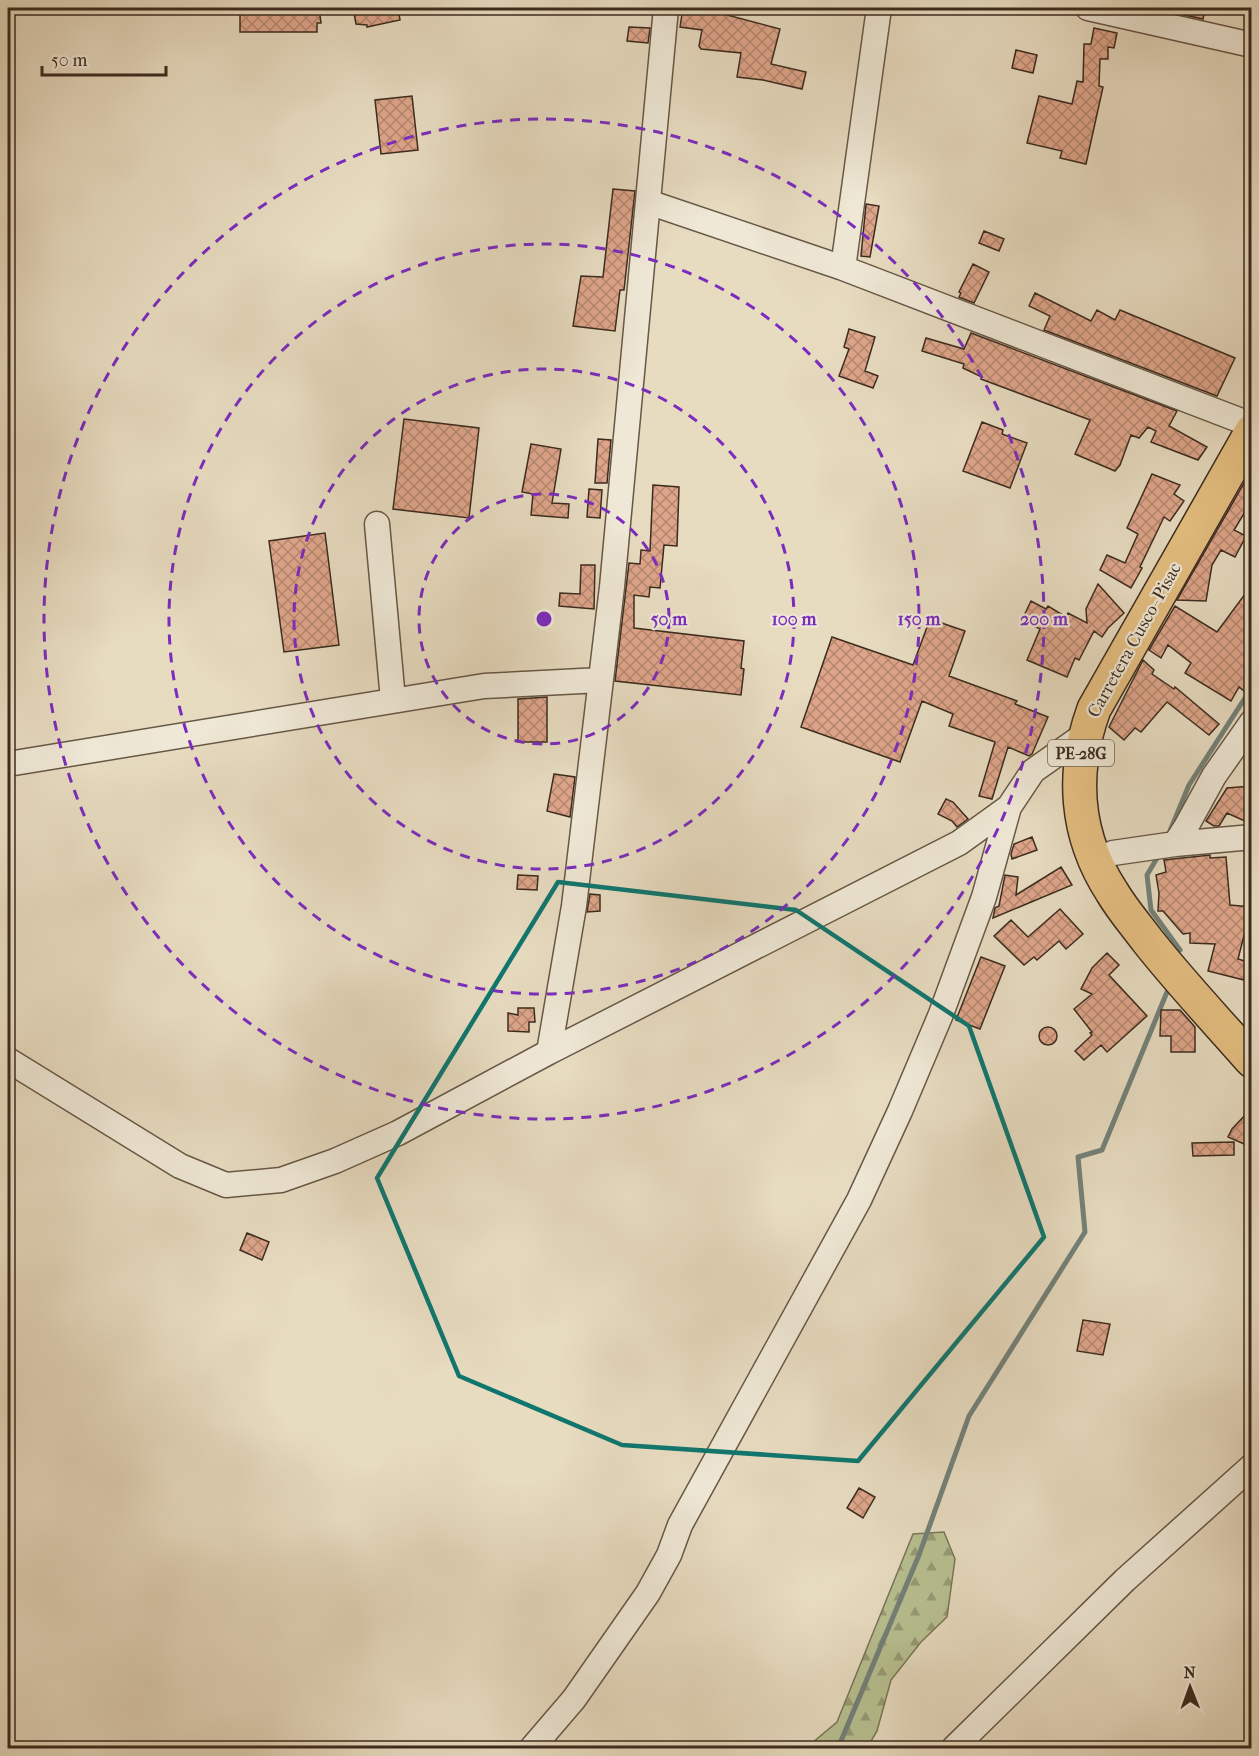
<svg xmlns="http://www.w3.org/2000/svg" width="1259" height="1756" font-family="'IM FELL French Canon',serif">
  <defs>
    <pattern id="forest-firs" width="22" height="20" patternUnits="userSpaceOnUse" patternTransform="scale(1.5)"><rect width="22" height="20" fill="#b8c091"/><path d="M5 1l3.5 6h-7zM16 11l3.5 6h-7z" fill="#979c76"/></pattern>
    <pattern id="building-cross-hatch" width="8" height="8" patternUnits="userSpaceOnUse" patternTransform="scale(1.5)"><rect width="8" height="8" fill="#dea58a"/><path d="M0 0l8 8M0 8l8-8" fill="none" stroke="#b58770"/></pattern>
  </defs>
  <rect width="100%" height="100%" fill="#e7dbc0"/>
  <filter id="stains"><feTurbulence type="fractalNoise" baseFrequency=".00333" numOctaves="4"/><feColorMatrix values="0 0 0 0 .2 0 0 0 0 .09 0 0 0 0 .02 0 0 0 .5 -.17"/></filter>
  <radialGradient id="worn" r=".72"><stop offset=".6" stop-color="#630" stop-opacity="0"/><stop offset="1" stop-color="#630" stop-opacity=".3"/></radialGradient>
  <!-- forest -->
  <path fill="url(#forest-firs)" stroke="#7a7658" stroke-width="1.5" d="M944,1532l11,27 -8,58 -26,25 -30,38 -14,51 -10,17h-61l31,-26 76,-188z"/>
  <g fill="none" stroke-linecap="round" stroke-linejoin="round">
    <!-- stream -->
    <path stroke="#738179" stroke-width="5" d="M1170,831l19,-46 63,-98
      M1160,853l-13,22 4,35 29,40
      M833,1748l8,-7 78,-186 50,-139 116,-184 -7,-75 24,-7 65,-158"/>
  </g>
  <!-- building -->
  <path fill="url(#building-cross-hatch)" stroke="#3c2b1e" stroke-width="1.5" d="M240,8h64v2l15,-2 2,15h-4v9h-77z
    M353,8h45l2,12 -33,7v-2l-11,-1z
    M683,8h30l-1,3 68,18 -9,35 35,8 -4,17 -39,-9 -26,-3 4,-24 -40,-4 -2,-3 3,-16 -22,-3z
    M1151,8h17l36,6 -1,5z
    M629,27l21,1 -2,15 -21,-2z
    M1094,28l23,5 -3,15 -6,-1v12h-8l-1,27 4,1 -17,77 -26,-6 2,-7 -35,-8 12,-47 33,8 5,-23 6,1 1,-38h7z
    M1016,50l21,5 -4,18 -21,-5z
    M412,96l6,54 -37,4 -6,-54z
    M613,189l22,2 -11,99h-4l-5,41 -42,-5 8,-50 22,1z
    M866,204l13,2 -9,51 -9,-1z
    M984,231l20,8 -5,12 -20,-8z
    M973,264l16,8 -15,31 -15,-6 2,-4 -2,-1z
    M1035,293l56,28 6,-11 18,10 5,-10 115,48 -18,38 -173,-66 6,-14 -21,-10z
    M849,329l26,8 -10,34 13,5 -5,12 -34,-12 10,-27 -5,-2z
    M971,333l206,78 -8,15 38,21 -9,13 -47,-18 5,-11 -8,-4 -9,11 -8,-3 -11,30 -5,6 -40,-17 15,-34 -109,-41 1,-2 -19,-9 1,-4 -42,-13 4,-13 38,11z
    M404,419l75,9 -10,90 -76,-9z
    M982,422l21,8 -1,4 25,9 -17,45 -47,-17z
    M598,439l13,1 -4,43h-12z
    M531,444l30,5 -9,54 17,1 -1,14 -37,-3 2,-21 -11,-2z
    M1251,471v31l-17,28 12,6 -11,21 -14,-7 -9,15 -6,36 -29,-1z
    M1152,474l28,11 -6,9 10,7 -14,20 -6,-4 -24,50 2,1 -11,20 -31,-18 7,-15 18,8 13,-29 -11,-6z
    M653,485l26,2 -2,59 -13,-1 -4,43 -10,-1 -1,10 -15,-2v33l110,13 -3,27 3,1 -3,26 -126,-14 14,-118 11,1 1,-14 9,1z
    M589,489l13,1 -2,28 -13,-1z
    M325,533l14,112 -55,7 -15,-111z
    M581,565h14l-1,44 -35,-3 1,-13 20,1z
    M1098,584l26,29 -16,15 -6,9 -8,-6 -15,29 -4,-2 -8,19 -40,-17 13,-31 -18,-9 9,-19 15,8 2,-3 18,11 2,-4 19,10 -1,-14z
    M1251,586v98l-6,8 -6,-5 -8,14 -46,-28 6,-10 -23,-18 -7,13 -12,-8 26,-44 42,26z
    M930,619l35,12 -16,45 68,25 -2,3 33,13 -16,37 -3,2 -21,-9 -16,52 -13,-3 16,-54 -46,-16 4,-12 -31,-13 -22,61 -99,-35 31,-90 81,28z
    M1143,660l11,10 -2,4 22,15 1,-2 44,37 -10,11 -42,-33 -26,30 -6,-4 -11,12 -15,-13z
    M547,697v45h-29v-43z
    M554,774l21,3 -5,40 -23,-6z
    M1251,786v35l-3,-2 -1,3 -20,-9 -8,13h-5l-8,-5 21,-33z
    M946,799l7,3 15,17 -11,8 -5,-6 -14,-7z
    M1032,837l5,13 -25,9 -1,-5 3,-10z
    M1210,855v3l16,-1 4,48 21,2v13h-3l-10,39 10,3 -4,18 -36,-9 7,-27 -25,-1v-10l-7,1 -20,-23h-5l1,-18 -3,-18 10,-3 -2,-12z
    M1061,867l11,18 -79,33 2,-10 4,-2 6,-31 13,2 -2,18z
    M518,875l20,1 -1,14 -20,-1z
    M590,894l10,1v16l-13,1z
    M1060,909l23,25 -17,15 -7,-8 -22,19 -3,-3 -10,8 -30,-29 17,-16 17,17z
    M1107,953l12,12 -10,10 38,41 -40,36 -6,-7 -17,15 -9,-9 17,-16 -2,-2 2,-1 -18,-23 18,-15 -11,-5 11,-21z
    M981,957l24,9 -25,63 -24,-9z
    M518,1008h16l1,14h-6v10l-21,-1v-18l10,2z
    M1161,1010h19l15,17v25h-24v-16h-11z
    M1039 1036a9 9 0 1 1 18 0a9 9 0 1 1-18 0Z
    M1251,1109v38l-23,-10 4,-8z
    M1234,1142v13l-41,1 -1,-13z
    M247,1233l22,9 -7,18 -22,-10z
    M1083,1320l27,4 -7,31 -26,-4z
    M859,1488l16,9 -12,21 -16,-10z"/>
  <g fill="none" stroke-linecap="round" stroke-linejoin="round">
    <defs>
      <path id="minor" d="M666,8l-54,579 -38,319 -25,146 410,-209 50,-36 24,-36 51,-36
        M879,8l-36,260 409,157
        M1088,8l164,37
        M648,202l195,66
        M377,524l16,176
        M8,764l476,-78 117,-6
        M1175,844l11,-17 28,-51 38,-54
        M1095,860l18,-7 62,-9 77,-7
        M8,1060l172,106 46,19 55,-5 54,-19 63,-28 151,-81
        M532,1748l42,-49 74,-106 21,-38 11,-30 179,-325 41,-89 41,-97 43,-117 25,-90
        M954,1748l171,-168 127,-114"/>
      <path id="highway" d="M1252,431l-158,278c-23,63 -19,126 18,183 10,17 23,32 35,48 33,42 70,81 105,121"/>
    </defs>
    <!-- minor casing -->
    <use href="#minor" stroke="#675746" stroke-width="27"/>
    <!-- highway casing -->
    <use href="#highway" stroke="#3c2b1e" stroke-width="36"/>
    <!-- minor -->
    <use href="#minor" stroke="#efe8d6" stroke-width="24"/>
    <!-- highway -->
    <use href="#highway" stroke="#e4be80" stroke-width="33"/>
  </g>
  <!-- marked area -->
  <path fill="none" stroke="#0f766e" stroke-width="4.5" stroke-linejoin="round" d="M558,882l238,28 173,116 75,211 -186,224 -236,-16 -163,-69 -82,-198z"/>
  <!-- distance rings -->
  <g fill="none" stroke="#7b2cbf" stroke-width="3" stroke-dasharray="10 8">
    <circle cx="544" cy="619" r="125"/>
    <circle cx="544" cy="619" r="250"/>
    <circle cx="544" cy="619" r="375"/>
    <circle cx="544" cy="619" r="500"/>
  </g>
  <g text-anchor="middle" stroke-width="4.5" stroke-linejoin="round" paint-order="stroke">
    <!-- shield labels -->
    <rect fill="#efe8d6" stroke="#726455" stroke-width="1.5" x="1048" y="740" width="66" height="26" rx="4.5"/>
    <g font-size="16" font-weight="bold" fill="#3c2b1e">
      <text x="1081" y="759">PE-28G</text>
    </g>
    <!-- street labels -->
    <g font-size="18" fill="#3c2b1e" stroke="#efe8d6">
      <text transform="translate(1134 640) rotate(-61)" y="6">Carretera Cusco- Pisac</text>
    </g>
  </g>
  <circle cx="544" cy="619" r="9" fill="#7b2cbf" stroke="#efe8d6" stroke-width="3"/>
  <g font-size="18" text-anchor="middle" font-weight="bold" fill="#7b2cbf" stroke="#efe8d6" stroke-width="4.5" stroke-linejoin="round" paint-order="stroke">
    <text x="669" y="625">50 m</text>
    <text x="794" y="625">100 m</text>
    <text x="919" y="625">150 m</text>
    <text x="1044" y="625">200 m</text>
  </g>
  <!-- margin -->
  <rect width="1259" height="1756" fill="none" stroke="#e7dbc0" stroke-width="30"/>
  <rect x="9" y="9" width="1241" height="1738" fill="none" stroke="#3c2b1e" stroke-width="3"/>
  <rect x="15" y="15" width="1229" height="1726" fill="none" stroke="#3c2b1e" stroke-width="1.5"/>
  <!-- north arrow -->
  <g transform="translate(1190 1687) rotate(359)" stroke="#efe8d6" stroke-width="4.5" paint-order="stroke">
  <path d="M0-4.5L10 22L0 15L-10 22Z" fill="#3c2b1e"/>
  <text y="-9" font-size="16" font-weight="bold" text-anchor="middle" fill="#3c2b1e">N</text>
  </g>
  <!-- scale -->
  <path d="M42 66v9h124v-9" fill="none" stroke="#3c2b1e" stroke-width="3"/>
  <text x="51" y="66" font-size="18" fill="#3c2b1e" stroke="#efe8d6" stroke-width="4.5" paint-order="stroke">50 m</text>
  <rect width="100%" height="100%" filter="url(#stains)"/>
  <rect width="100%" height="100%" fill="url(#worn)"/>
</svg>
